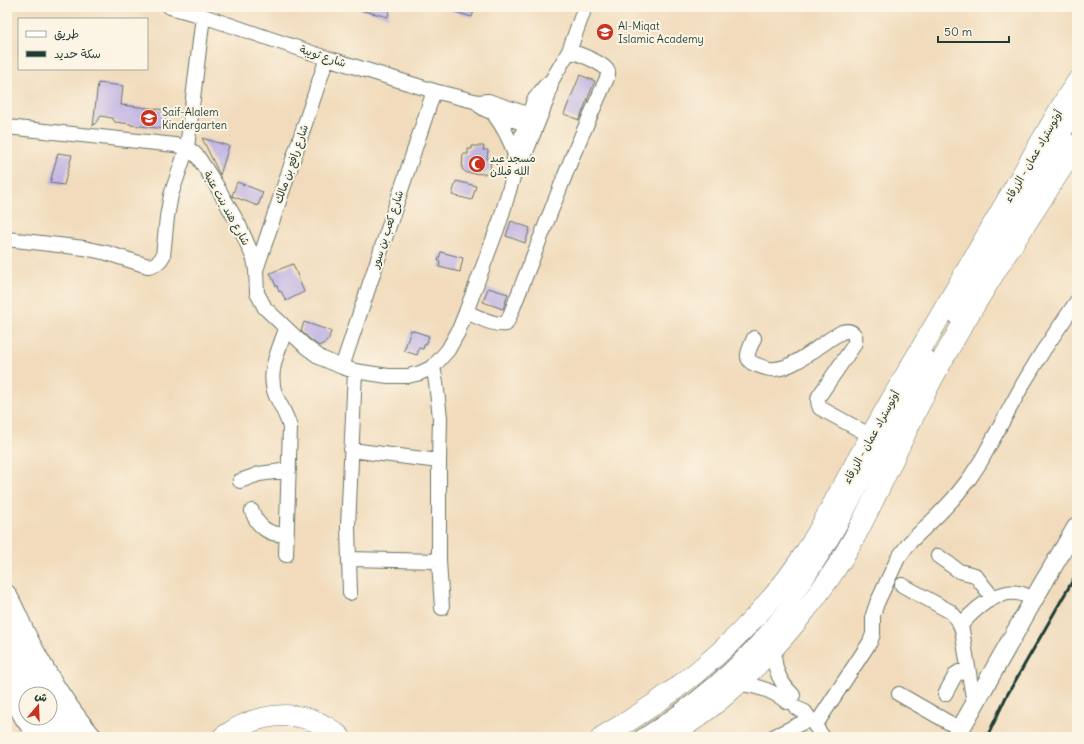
<svg xmlns="http://www.w3.org/2000/svg" width="1084" height="744" font-family="Delius,'Playpen Sans Arabic',sans-serif">
  <rect width="100%" height="100%" fill="#fcf5e5"/>
  <filter id="ink" filterUnits="userSpaceOnUse"><feTurbulence type="fractalNoise" baseFrequency=".025" numOctaves="2"/><feDisplacementMap in="SourceGraphic" scale="8" xChannelSelector="R" yChannelSelector="G"/><feConvolveMatrix kernelMatrix="1 2 1 2 8 2 1 2 1" color-interpolation-filters="sRGB"/></filter>
  <filter id="wash" filterUnits="userSpaceOnUse"><feTurbulence type="fractalNoise" baseFrequency=".012" numOctaves="4" result="noise"/><feDisplacementMap in="SourceGraphic" scale="16" xChannelSelector="R" yChannelSelector="G"/><feGaussianBlur stdDeviation="0.9" result="paint"/><feColorMatrix in="noise" values="0 0 0 0 0 0 0 0 0 0 0 0 0 0 0 0 0 1.4 0 .05"/><feComposite in="paint" operator="in"/></filter>
  <g filter="url(#wash)">
    <rect width="100%" height="100%" fill="#f1dbbc"/>
    <g id="blocks">
      <!-- building -->
      <path fill="#c2b6e4" d="M361,7h29l-2,10 -28,-7z
        M445,7h30l-3,10 -27,-8z
        M580,75l15,6 -16,39 -15,-6z
        M98,83l25,3 -2,19 46,5 -2,19 -34,-4v-1l-16,-2 -3,-4 -11,-2 -8,10z
        M202,138l27,8 -9,29z
        M472,146h12l-1,4h5l-1,9 4,1 -1,10 -5,4 -18,-1 -5,-4 1,-15h5v-5h4z
        M58,153l14,2 -8,30 -14,-2z
        M456,181l20,5 -4,14 -20,-5z
        M237,182l26,10 -5,14 -26,-10z
        M511,221l19,7 -5,15 -19,-7z
        M441,252l22,6 -3,14 -21,-5 1,-6h-2z
        M293,264l11,28 -18,9 -5,-10 -2,1 -2,-6h-1l-6,-13z
        M488,288l20,6 -5,15 -20,-7z
        M304,322l27,9 -3,10 -2,-1v2l-7,4 -8,-6 -10,-9z
        M411,330l18,6 -3,9h-2l-1,4 -4,-1 -2,7 -13,-4z"/>
    </g>
  </g>
  <g filter="url(#ink)">
    <use href="#blocks" fill-opacity="0" stroke="#687464" stroke-width="1"/>
    <g fill="none" stroke-linecap="round" stroke-linejoin="round">
      <defs>
        <path id="minor" d="M170,7l33,9 124,42 107,33 44,11 10,-1 51,17
          M478,102l2,4 6,4 47,17
          M493,113c10,13 17,26 22,42
          M7,127l168,18 12,3 6,4 5,5 17,26 24,42 15,34 2,11 1,23 8,15 41,39 15,11 21,9 13,4 33,5h20l12,-3 13,-6 15,-17 10,-18 8,-20 34,-91 16,-54 -2,-8 1,-4 19,-55 11,-14 7,-6 17,-29 16,-44
          M516,167l3,-2 5,-8 24,-60 4,-17
          M7,239l77,9 23,5 41,13c7,-1 11,-3 15,-10l4,-39 4,-22 16,-47 16,-132
          M987,255l90,-142
          M256,270l71,-212
          M466,312c11,4 27,14 40,12l3,-6 64,-163 34,-77c0,-1 2,-5 1,-6 -1,-8 -31,-19 -39,-21
          M955,317l41,-68
          M754,338c-4,11 -13,22 3,27 5,2 12,5 18,4 17,-1 37,-18 51,-27 5,-4 11,-7 16,-10 10,-3 16,3 12,13l-35,51c-2,5 -1,8 1,12l51,28
          M342,367l92,-276
          M433,367l3,15 4,36 -1,43v100l3,47
          M351,450l88,11
          M240,481l19,-7 30,-4
          M252,511c5,15 17,25 34,23
          M286,555l4,-128c-3,-11 -9,-21 -14,-31 -10,-23 3,-46 10,-67
          M938,556l21,15 16,4 18,23
          M349,559l90,2
          M902,585l49,27 7,8 4,10 12,74
          M350,593l-2,-66 7,-156
          M961,625c17,-20 47,-45 72,-25
          M775,645c-3,20 3,36 18,50
          M737,684c19,1 35,6 50,18
          M899,694l61,35
          M945,694l11,-20 3,-2 10,1
          M796,708l9,4 18,25
          M815,726l55,-84 3,-8v-19l4,-12 21,-45 12,-16 28,-27 16,-17 15,-19 12,-18 42,-77 20,-33 34,-50
          M641,737c65,-40 122,-93 165,-157 48,-70 80,-149 122,-223
          M773,737l37,-18"/>
        <path id="major" d="M7,594c10,17 16,36 26,53 17,32 36,63 60,90
          M7,623l21,47 16,24
          M9,659l19,35
          M7,688l17,30 13,19
          M50,704l26,33
          M45,718l15,19
          M956,737l86,-152 35,-59"/>
        <path id="highway" d="M223,737c36,-26 82,-31 117,0
          M602,737c79,-45 151,-106 202,-182 14,-21 25,-44 38,-67 19,-35 39,-70 59,-105 56,-95 111,-191 166,-286l10,-15
          M669,737c18,-12 36,-25 53,-39 49,-42 101,-103 132,-160 28,-52 51,-108 79,-161 43,-80 95,-156 144,-233"/>
      </defs>
      <!-- minor casing -->
      <use href="#minor" stroke="#687464" stroke-width="16"/>
      <!-- major casing -->
      <use href="#major" stroke="#687464" stroke-width="20"/>
      <!-- highway casing -->
      <use href="#highway" stroke="#687464" stroke-width="22"/>
      <!-- minor -->
      <use href="#minor" stroke="#fff" stroke-width="14"/>
      <!-- major -->
      <use href="#major" stroke="#fff" stroke-width="18"/>
      <!-- highway -->
      <use href="#highway" stroke="#fff" stroke-width="21"/>
      <!-- rail -->
      <path stroke="#1f3d34" stroke-width="3" d="M987,737l19,-40 71,-124"/>
    </g>
  </g>
  <!-- icons -->
  <defs>
    <symbol id="school-disc" viewBox="-11 -11 22 22"><circle r="9.5" fill="#c8321e" stroke="#fcf5e5"/><path d="M0-5L7-2L0 1L-7-2ZM-4 1L0 2.5L4 1V4Q0 6-4 4Z" fill="#fff"/></symbol>
    <symbol id="mosque-disc" viewBox="-11 -11 22 22"><circle r="9.5" fill="#c8321e" stroke="#fcf5e5"/><path d="M3.5-4.9A6 6 0 1 0 3.5 4.9A5 5 0 1 1 3.5-4.9Z" fill="#fff"/></symbol>
  </defs>
  <g fill-rule="evenodd">
    <use href="#school-disc" x="595" y="22" width="20" height="20"/>
    <use href="#school-disc" x="139" y="108" width="20" height="20"/>
    <use href="#mosque-disc" x="467" y="154" width="20" height="20"/>
  </g>
  <g text-anchor="middle" stroke-width="4" stroke-linejoin="round" paint-order="stroke">
    <!-- poi labels -->
    <g font-size="11" fill="#1f3d34" stroke="#fcf5e5" text-anchor="start">
      <text x="618" y="30">Al-Miqat<tspan x="618" dy="13">Islamic Academy</tspan></text>
      <text x="162" y="116">Saif-Alalem<tspan x="162" dy="13">Kindergarten</tspan></text>
      <text x="490" y="162">مسجد عبد<tspan x="490" dy="13">الله قبلان</tspan></text>
    </g>
    <!-- street labels -->
    <g font-size="11" fill="#1f3d34" stroke="#fcf5e5">
      <text transform="translate(323 56) rotate(18)" y="4">شارع ثويبة</text>
      <text transform="translate(1033 156) rotate(-60)" y="4">أوتوستراد عمان - الزرقاء</text>
      <text transform="translate(291 164) rotate(-71)" y="4">شارع رافع بن مالك</text>
      <text transform="translate(227 208) rotate(61)" y="4">شارع هند بنت عتبة</text>
      <text transform="translate(387 229) rotate(-72)" y="4">شارع كعب بن سور</text>
      <text transform="translate(871 437) rotate(-61)" y="4">أوتوستراد عمان - الزرقاء</text>
    </g>
  </g>
  <!-- margin -->
  <rect width="1084" height="744" fill="none" stroke="#fcf5e5" stroke-width="24"/>
  <!-- legend -->
  <rect x="18" y="18" width="130" height="52" fill="#fcf5e5" stroke="#a4ab9e"/>
  <rect x="26" y="31" width="20" height="6" fill="#ffffff" stroke="#a4ab9e"/>
  <text x="54" y="38" font-size="12" fill="#1f3d34">طريق</text>
  <rect x="26" y="51" width="20" height="6" fill="#1f3d34" stroke="#a4ab9e"/>
  <text x="54" y="58" font-size="12" fill="#1f3d34">سكة حديد</text>
  <!-- north arrow -->
  <g transform="translate(38 706) rotate(19)"><circle r="19" fill="#fcf5e5" stroke="#a4ab9e"/>
  <path d="M0-3L7 15L0 10L-7 15Z" fill="#c8321e"/>
  <text y="-6" font-size="11" font-weight="bold" text-anchor="middle" fill="#1f3d34">ش</text>
  </g>
  <!-- scale -->
  <path d="M938 36v6h71v-6" fill="none" stroke="#1f3d34" stroke-width="2"/>
  <text x="944" y="36" font-size="12" fill="#1f3d34" stroke="#fcf5e5" stroke-width="3" paint-order="stroke">50 m</text>
</svg>
